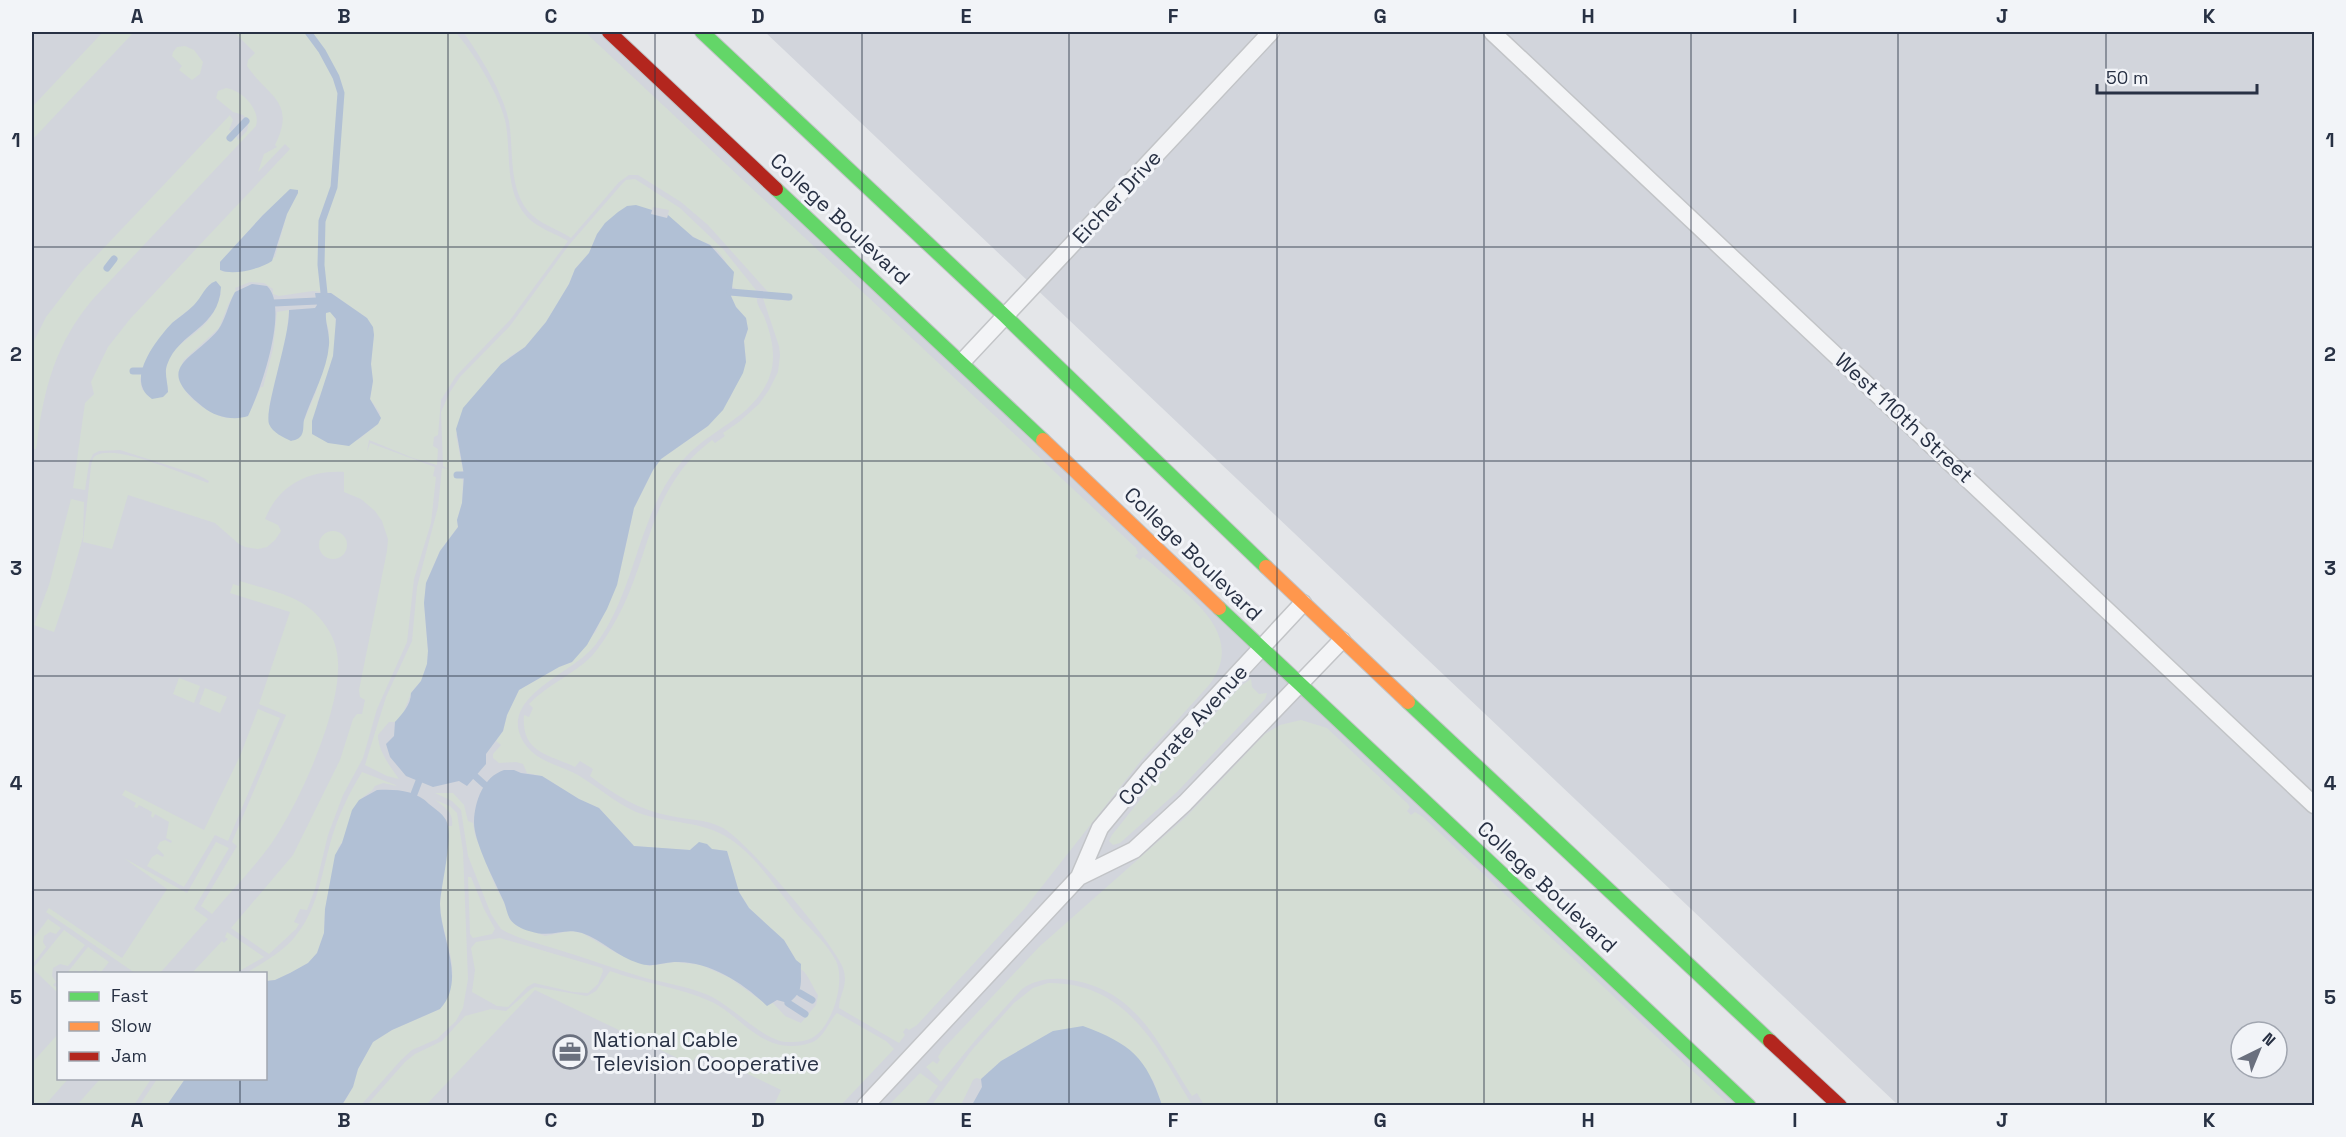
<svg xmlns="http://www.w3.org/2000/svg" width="2346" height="1137" font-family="'Space Grotesk',sans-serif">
  <rect width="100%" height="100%" fill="#e4e6e9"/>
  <!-- built -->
  <path fill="#d2d5dc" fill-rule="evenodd" d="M32,32h577l1140,1073h-1717zM58,974h208v104h-208z
    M765,32h1549v1073h-416zM2241,1032h36v36h-36z"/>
  <!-- green -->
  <path fill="#d4ddd4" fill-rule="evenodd" d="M103,32h31l-102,108v-33z
    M234,32h221c18,19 44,63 50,88 7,32 -2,71 23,98 10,10 28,16 40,23l-58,79 -54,56 -15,24 -3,35 -4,2 -1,9 5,3 -1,16 -24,-7 -44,-18 -2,12 3,-9 65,24 -2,9 3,1 -5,46 -17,56 -7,63 -30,67 -14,49 -20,37 -15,40 -13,54 -8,21 -7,-1 -6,13 5,2 -3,5 -27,25 -38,-26 62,-73 47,-95 13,-41 4,-5h5l3,-14 -5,-3 -1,-7 28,-139 1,-12 -6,-18 -7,-10 -14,-12 -17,-7v-20c-36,-2 -65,13 -79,47l13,6 3,6 -6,9 -8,7 -9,2 -13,-2 -6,-3 -24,-21 -87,-28 -16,54 -29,-7 8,-76c1,-4 1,-9 6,-11 20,-11 89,20 111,28l1,-2 -11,-6 -78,-25 -21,1 -6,3 -4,9 -4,27 -12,-2 12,-85 9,-9 -3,-12 17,-35 22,-28 160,-170 -5,-5 -27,28 6,-18 13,-7 -2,-2c22,-44 -8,-49 -28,-79l1,-6 7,-7zM298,193l-11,21 -12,43 -18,11 -34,4 -3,-10 43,-47zM212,282l9,12c-4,9 -7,21 -15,29 -12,14 -38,24 -40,46 -1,7 2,16 2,23l-26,-2 -2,-10 7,-22 26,-36 23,-18zM250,282l14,1 9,6v5l6,2 34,-5 18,2 36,25 7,17 -3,29 2,17 -3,18 10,14 -2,11 -20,16 -41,-37c9,-17 30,-78 13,-92l-4,2 -1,5 4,13 -13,61 -13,31 -1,11 -33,-27 17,-65 3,-32 -12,2 -4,37 -10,38h-2l-13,29c-6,1 -14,2 -20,2 -15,-2 -46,-21 -47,-38 -1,-6 1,-13 2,-19l36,-33 10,-25 7,-12 -1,-3z
    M463,32h122l551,516 2,5 -3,3 5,4 3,-3 8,6c35,32 98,70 58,122l-66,73 -118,150 -108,117 -8,5 -3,-2 -3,4 2,3 -6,8 -60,-35c0,-14 10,-22 4,-40 -9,-25 -98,-130 -122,-141 -15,-8 -34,-7 -50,-11 -32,-6 -55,-20 -81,-40l3,-7 -13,-8 -5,6c-27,-13 -54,-14 -51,-52l5,2 4,-9 -4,-4c18,-19 43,-29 62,-47 8,-9 15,-20 21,-30 40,-66 33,-136 100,-187l3,3 10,-7 -2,-3 16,-11 20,-18 10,-14 9,-18 2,-17 -1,-9 -16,-48 26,3 1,-5 -22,-4 -60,-67 -27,-23 -43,-27h-9l-10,7 -48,56c-13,-9 -32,-14 -43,-27 -20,-25 -14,-60 -19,-89 -4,-26 -31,-70 -46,-90z
    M185,46l9,4 9,12 -3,12 -8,6 -13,-10 3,-4 -10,-10 1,-4 4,-5z
    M226,88c16,2 35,22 30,38l-163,173c-37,44 -49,88 -56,144l-1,6h-4v-104l14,-28 34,-44 150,-158 3,5 -4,10 6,4 3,6 9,-9 2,-10 -6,-6 -10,-3 -17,-14 2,-7z
    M635,179l45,29 43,41 33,41 -1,1 -17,-1 -7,-4c1,-16 -7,-31 -20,-41 -6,-3 -12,-4 -17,-8 -9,-6 -17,-14 -26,-22l1,-5 -16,-3 -1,3 -14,-3 -41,27 -8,19 -14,16 -6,15 -23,38 -21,25 -16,10 -15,18 -6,3 -32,57 7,36 -7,3 7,6 -1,23 -5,17 1,7 -18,24 -14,32 -2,20 4,48 -1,13 -6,17 -9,10 -10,25 -7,6h-6l-11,13c0,16 12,31 21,44l-12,-3 -22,-11 21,-68 26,-56 5,-54 21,-80 4,-39 6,1 -5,-3 -2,-54 9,-20 10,-15 50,-51 59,-81 53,-61 4,-4z
    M737,295l20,3c-1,7 6,14 8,21 14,37 11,63 -19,91 -22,19 -49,31 -67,55 -42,53 -43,125 -83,179 -20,27 -81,46 -78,83 1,8 6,17 11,22 13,14 33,17 49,26 20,12 36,27 58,37 30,12 67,8 94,27 27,18 46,49 66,74 13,15 31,30 40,48 10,21 -4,66 -24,77 -7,4 -17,4 -25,4 -24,-1 -54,-36 -79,-47 -21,-9 -44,-12 -66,-18 -28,-8 -55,-19 -83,-27 -18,-6 -41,-11 -58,-21l-10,-15 -23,-58 -7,-46 -9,-9 -17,-8h18l11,12 4,16 5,2 2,12 21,53 8,14 6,18 7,6 28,10 25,-5 12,2 36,21 31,12 26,-4 26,3 29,13 37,27 6,-2 12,13 16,7 15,-18 2,-10c-5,-7 -11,-24 -18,-26l1,-5 -5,-4 -12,-20 -35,-32 -10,-16 -12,-41 -16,-2 -4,-5 -13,2 -4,4 -56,-4 -35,-38 -20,-9 -37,-23 -15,-3 -4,-9 -7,-2 -17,1 -6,-5v-4l8,-9 -5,-4 7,-10 4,-16 12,-25 40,-23 13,-5 24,-31 21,-46 17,-77 19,-38 8,-11 47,-33 22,-28 16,-36 -2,-21 4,-12 -2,-11 -10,-11 -5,-11z
    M71,499l13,3 -1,35 -15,53 -14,42 -20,-7 15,-40z
    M319 545a14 14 0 1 1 28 0a14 14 0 1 1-28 0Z
    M240,581c25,8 56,13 75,32 11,11 20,25 22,40 9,49 -38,151 -66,191 -18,25 -40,47 -59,70l-11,-8 36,-60 -5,-4 54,-127 -27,-11 31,-92 -60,-19 3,-9 6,2z
    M179,678l21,8 -6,17 -21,-9z
    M1251,679l1,8 7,7 8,-1 -2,6 -88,93 -57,51 -7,2 -4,-4 3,-6 63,-79 67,-71z
    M205,688l22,9 -7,16 -21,-9z
    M258,709l22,9 -52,123 -13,-6 -31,52 -37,-21 5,-9 5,-3 6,3 1,-2 -7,-7 3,-6 5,-2 6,3 1,-2 -6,-3 3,-16 -14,-8 -2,4 -2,-2 1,-4 -13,-7 -2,3 -3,-1 2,-4 -14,-8 3,-5 79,40 36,-74z
    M1301,720l26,8 80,75 3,4 -3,4 4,4 4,-3 8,5 306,288h-525l-7,-12 -5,3c-34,-52 -54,-105 -121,-116 -17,-3 -35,-1 -49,9l-44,48 -37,45 -15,-15 7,-6 4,3 3,-4 -2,-3 5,-8 96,-102 148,-131 78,-82 15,-9z
    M362,772l36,14 -15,-3 -8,3c-4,8 -13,9 -17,17 -9,14 -10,33 -20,45l-13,61 -1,24 -7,20 -9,10 -18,10 -15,7 -9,1v-7h-21c17,-11 36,-21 49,-36 23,-27 27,-61 36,-94 7,-26 18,-49 32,-72z
    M435,800l15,6 7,7 6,38 5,128 -5,29 -7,13 -19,18 -25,11 -11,10 -40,45 -19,1 11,-19 5,-18 15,-27 19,-12 48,-21c3,-7 8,-14 10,-21 9,-26 -10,-57 -10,-84l8,-78h4c2,-13 -7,-19 -17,-26z
    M216,842l13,6 -35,61 14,10 -48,54h-25l-89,-61 3,-4 73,50 45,-69 -43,-31 63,35z
    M468,877h3l13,32 11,20 -3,5 -19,4 -3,-4z
    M48,919l13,9 -5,6 -6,-2 -6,4 -1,6 3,5 -14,18v-25z
    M64,930l21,15 -17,21 -8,-2 -7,4 -1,8 4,6 -3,3 3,2 2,-2v8l-26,-25v-3l2,2z
    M227,932l37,25 -28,16h-44l30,-32 2,2 4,-4 -3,-2z
    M500,938l102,30 1,3 -5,13 -10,9 -15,-1 -39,-9 -7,4 -19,20 -11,-1 -25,-14 3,-22 -4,-22 5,-6z
    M88,947l21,15 -8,10 -6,-2 -8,3h-20z
    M610,971c33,12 69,16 102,31 22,11 37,32 61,41 11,4 26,4 37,0 14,-4 18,-21 27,-30l49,28 8,8 -53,56h-67l7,-15 -74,-36h-8l-9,10 -155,-74 -109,115h-59l38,-43 10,-8 27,-13 23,-25 26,-7 15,2 25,-22 4,-2 52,9 9,-5z
    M1048,983c79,-1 109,64 144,122h-30l-9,-25 -100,-49 -52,30 -20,18 -5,-1 -3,2 -12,25 -30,1 41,-56 42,-47 19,-15z
    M58,1034v44l10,1 -23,26h-13v-42z
    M920,1073l18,13 -13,19h-36z
    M100,1079v-1l51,1 -17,26h-57z
    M157,1079h28l-18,26 -28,1z"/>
  <!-- water -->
  <path fill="#b1c0d5" d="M290,189l8,1v3l-11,21 -15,47c-12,8 -39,15 -52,9v-8l43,-47z
    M636,205l16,5 -1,4 16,4 1,-3 25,22 17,8 24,27 -3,24 5,11 10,11 2,11 -4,12 2,21 -3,11 -20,37 -15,16 -47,33 -8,11 -19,38 -17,77 -10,24 -20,36 -15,17 -13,5 -40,23 -12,25 -4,16 -17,23v10l-19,22 -8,-5 -26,6 -27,-11 -16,-19 -4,-13 8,-8 1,-14c7,-8 16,-17 16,-29l10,-12 6,-17 1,-13 -4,-48 2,-20 14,-32 18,-24 -1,-7 5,-17 2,-28 -8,-46 7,-21 38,-44 24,-17 21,-25 23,-38 6,-15 14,-16 8,-19 8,-11 13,-11 9,-6z
    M216,281l5,6c-2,42 -42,44 -54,78 -3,8 1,19 1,27l-5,5 -11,2c-28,-18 4,-59 20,-76 7,-6 15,-11 22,-18 8,-8 11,-20 22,-24z
    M252,284l15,2c23,21 -7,106 -19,130 -14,5 -33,1 -45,-9 -51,-40 -11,-46 15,-77 8,-11 10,-26 17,-38z
    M315,293h16l36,25 6,9 1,8 -3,29 2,17 -3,18 11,19 -3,6 -29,22 -21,-3 -16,-9v-13l21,-65 3,-37 -6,-7 -4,1c-1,10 4,20 3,32 -2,26 -17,51 -25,75 -1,4 0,10 -2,14 -2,5 -7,6 -11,7 -8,-4 -18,-8 -22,-17 -5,-15 21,-87 20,-114l26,-2 2,-3z
    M504,770h10l7,3 21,3 37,23 20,9 35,38 56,4 9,-8 8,2 5,5 15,2 12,41 10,16 35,32 12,20 5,4c-1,17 4,28 -13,39l-11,-3 -10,6c-23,-23 -59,-46 -93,-44 -13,1 -23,6 -36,1 -20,-6 -36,-23 -56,-30 -19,-6 -30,6 -53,-2 -7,-2 -15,-6 -19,-12 -3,-5 -4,-12 -6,-17 -9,-20 -31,-61 -30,-81 1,-20 9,-44 30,-51z
    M377,790c18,-1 39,0 52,14 6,5 12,8 17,16 8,15 -5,65 -6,84 0,33 27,76 0,105l-48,21 -19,12 -15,27 -5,18 -11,18h-175l18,-26 81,-1v-97l9,-1 15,-7 18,-10 9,-10 7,-20 1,-24 10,-54 7,-12 10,-33 7,-10z
    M1083,1026c48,18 63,31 79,79h-190l10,-18 -1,-8 20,-18 52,-30z"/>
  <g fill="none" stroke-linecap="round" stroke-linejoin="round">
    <!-- stream -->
    <path stroke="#b1c0d5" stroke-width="7" d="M308,32l14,19 14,26 5,16 -7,94 -12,34 -1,44 3,28
      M230,138l16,-17
      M107,268l7,-9
      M730,292l59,5
      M274,303l43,-2
      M133,371h10
      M457,475h7
      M475,776l10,9
      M414,794l5,-13
      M800,993l12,7
      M788,1003l17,11"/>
    <defs>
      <path id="street" d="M1492,32l822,773
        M962,362l309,-330
        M1079,877l21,-49 48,-58 155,-167
        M865,1106l214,-229 55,-27 51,-47 157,-163"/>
      <path id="fast" d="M702,32l303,284 261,251
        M776,189l267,251
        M1219,608l530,498
        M1408,702l362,339"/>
      <path id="slow" d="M1043,440l176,168
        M1266,567l142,135"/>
      <path id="jam" d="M609,32l167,157
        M1770,1041l70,65"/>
    </defs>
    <!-- street casing -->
    <use href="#street" stroke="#c2c4c7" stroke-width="19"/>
    <!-- fast casing -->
    <use href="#fast" stroke="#c2c4c7" stroke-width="16"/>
    <!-- slow casing -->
    <use href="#slow" stroke="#c2c4c7" stroke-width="16"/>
    <!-- jam casing -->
    <use href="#jam" stroke="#c2c4c7" stroke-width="16"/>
    <!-- street -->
    <use href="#street" stroke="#f3f4f6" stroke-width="16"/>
    <!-- fast -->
    <use href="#fast" stroke="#63d668" stroke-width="14"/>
    <!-- slow -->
    <use href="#slow" stroke="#ff974d" stroke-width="14"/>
    <!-- jam -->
    <use href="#jam" stroke="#b3261e" stroke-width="14"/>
  </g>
  <!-- grid -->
  <path fill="none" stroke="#283144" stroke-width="1.5" stroke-opacity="0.55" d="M240,32v942M448,32v1074M655,32v1074M862,32v1074M1069,32v1074M1277,32v1074M1484,32v1074M1691,32v1074M1898,32v1074M2106,32v1074M32,247h2282M32,461h2282M32,676h2282M32,890h2282M240,1078v28"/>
  <!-- icons -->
  <defs>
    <symbol id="office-ring" viewBox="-11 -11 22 22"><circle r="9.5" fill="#f2f4f8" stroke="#6a707e" stroke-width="1.5"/><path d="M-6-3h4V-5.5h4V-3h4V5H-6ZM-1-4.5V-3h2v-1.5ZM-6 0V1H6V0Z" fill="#6a707e"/></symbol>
  </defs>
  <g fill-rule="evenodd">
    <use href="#office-ring" x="551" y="1033" width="38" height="38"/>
  </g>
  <g text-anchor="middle" stroke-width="6" stroke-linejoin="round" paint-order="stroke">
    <!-- street labels -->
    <g font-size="21" fill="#283144" stroke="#f2f4f8">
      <text transform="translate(1117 197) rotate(-47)" y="7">Eicher Drive</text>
      <text transform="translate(840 219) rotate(43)" y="7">College Boulevard</text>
      <text transform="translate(1904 418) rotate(43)" y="7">West 110th Street</text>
      <text transform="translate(1193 554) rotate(44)" y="7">College Boulevard</text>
      <text transform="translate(1183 735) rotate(-48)" y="7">Corporate Avenue</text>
      <text transform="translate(1547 887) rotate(43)" y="7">College Boulevard</text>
    </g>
    <!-- poi labels -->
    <g font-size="21" fill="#283144" stroke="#f2f4f8" text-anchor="start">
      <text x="593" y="1047">National Cable<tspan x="593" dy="24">Television Cooperative</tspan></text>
    </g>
  </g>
  <!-- border -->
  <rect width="2346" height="1137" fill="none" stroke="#f2f4f8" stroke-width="66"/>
  <!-- legend -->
  <rect x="57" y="972" width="210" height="108" fill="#f2f4f8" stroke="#a1a6b0" stroke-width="1.5"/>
  <rect x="69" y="992" width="30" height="9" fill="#63d668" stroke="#a1a6b0" stroke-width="1.5"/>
  <text x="111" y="1002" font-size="18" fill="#283144">Fast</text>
  <rect x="69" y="1022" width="30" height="9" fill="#ff974d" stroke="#a1a6b0" stroke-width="1.5"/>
  <text x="111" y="1032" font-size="18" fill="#283144">Slow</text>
  <rect x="69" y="1052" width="30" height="9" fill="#b3261e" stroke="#a1a6b0" stroke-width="1.5"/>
  <text x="111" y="1062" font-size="18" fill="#283144">Jam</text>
  <!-- north arrow -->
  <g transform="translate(2259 1050) rotate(43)"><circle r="28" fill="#f2f4f8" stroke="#a1a6b0" stroke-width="1.5"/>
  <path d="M0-4.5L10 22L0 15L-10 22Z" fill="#6a707e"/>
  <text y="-9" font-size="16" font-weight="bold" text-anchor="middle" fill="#283144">N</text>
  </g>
  <!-- scale -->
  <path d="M2097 84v9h160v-9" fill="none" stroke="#283144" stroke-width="3"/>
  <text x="2106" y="84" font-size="18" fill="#283144" stroke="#f2f4f8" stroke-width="4.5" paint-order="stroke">50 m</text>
  <rect x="33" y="33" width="2280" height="1071" fill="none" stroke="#283144" stroke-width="2"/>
  <g font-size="20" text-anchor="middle" font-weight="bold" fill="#283144">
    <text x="137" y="23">A</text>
    <text x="344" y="23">B</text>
    <text x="551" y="23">C</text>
    <text x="758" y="23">D</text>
    <text x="966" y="23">E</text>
    <text x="1173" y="23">F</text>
    <text x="1380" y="23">G</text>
    <text x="1588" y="23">H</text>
    <text x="1795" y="23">I</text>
    <text x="2002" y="23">J</text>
    <text x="2209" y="23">K</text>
    <text x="16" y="147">1</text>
    <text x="2330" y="147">1</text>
    <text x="16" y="361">2</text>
    <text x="2330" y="361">2</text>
    <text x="16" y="575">3</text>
    <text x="2330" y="575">3</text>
    <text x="16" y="790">4</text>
    <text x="2330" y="790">4</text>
    <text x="16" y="1004">5</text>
    <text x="2330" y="1004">5</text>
    <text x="137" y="1127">A</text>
    <text x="344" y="1127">B</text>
    <text x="551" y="1127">C</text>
    <text x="758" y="1127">D</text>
    <text x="966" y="1127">E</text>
    <text x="1173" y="1127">F</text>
    <text x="1380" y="1127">G</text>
    <text x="1588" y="1127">H</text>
    <text x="1795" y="1127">I</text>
    <text x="2002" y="1127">J</text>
    <text x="2209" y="1127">K</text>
  </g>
</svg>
